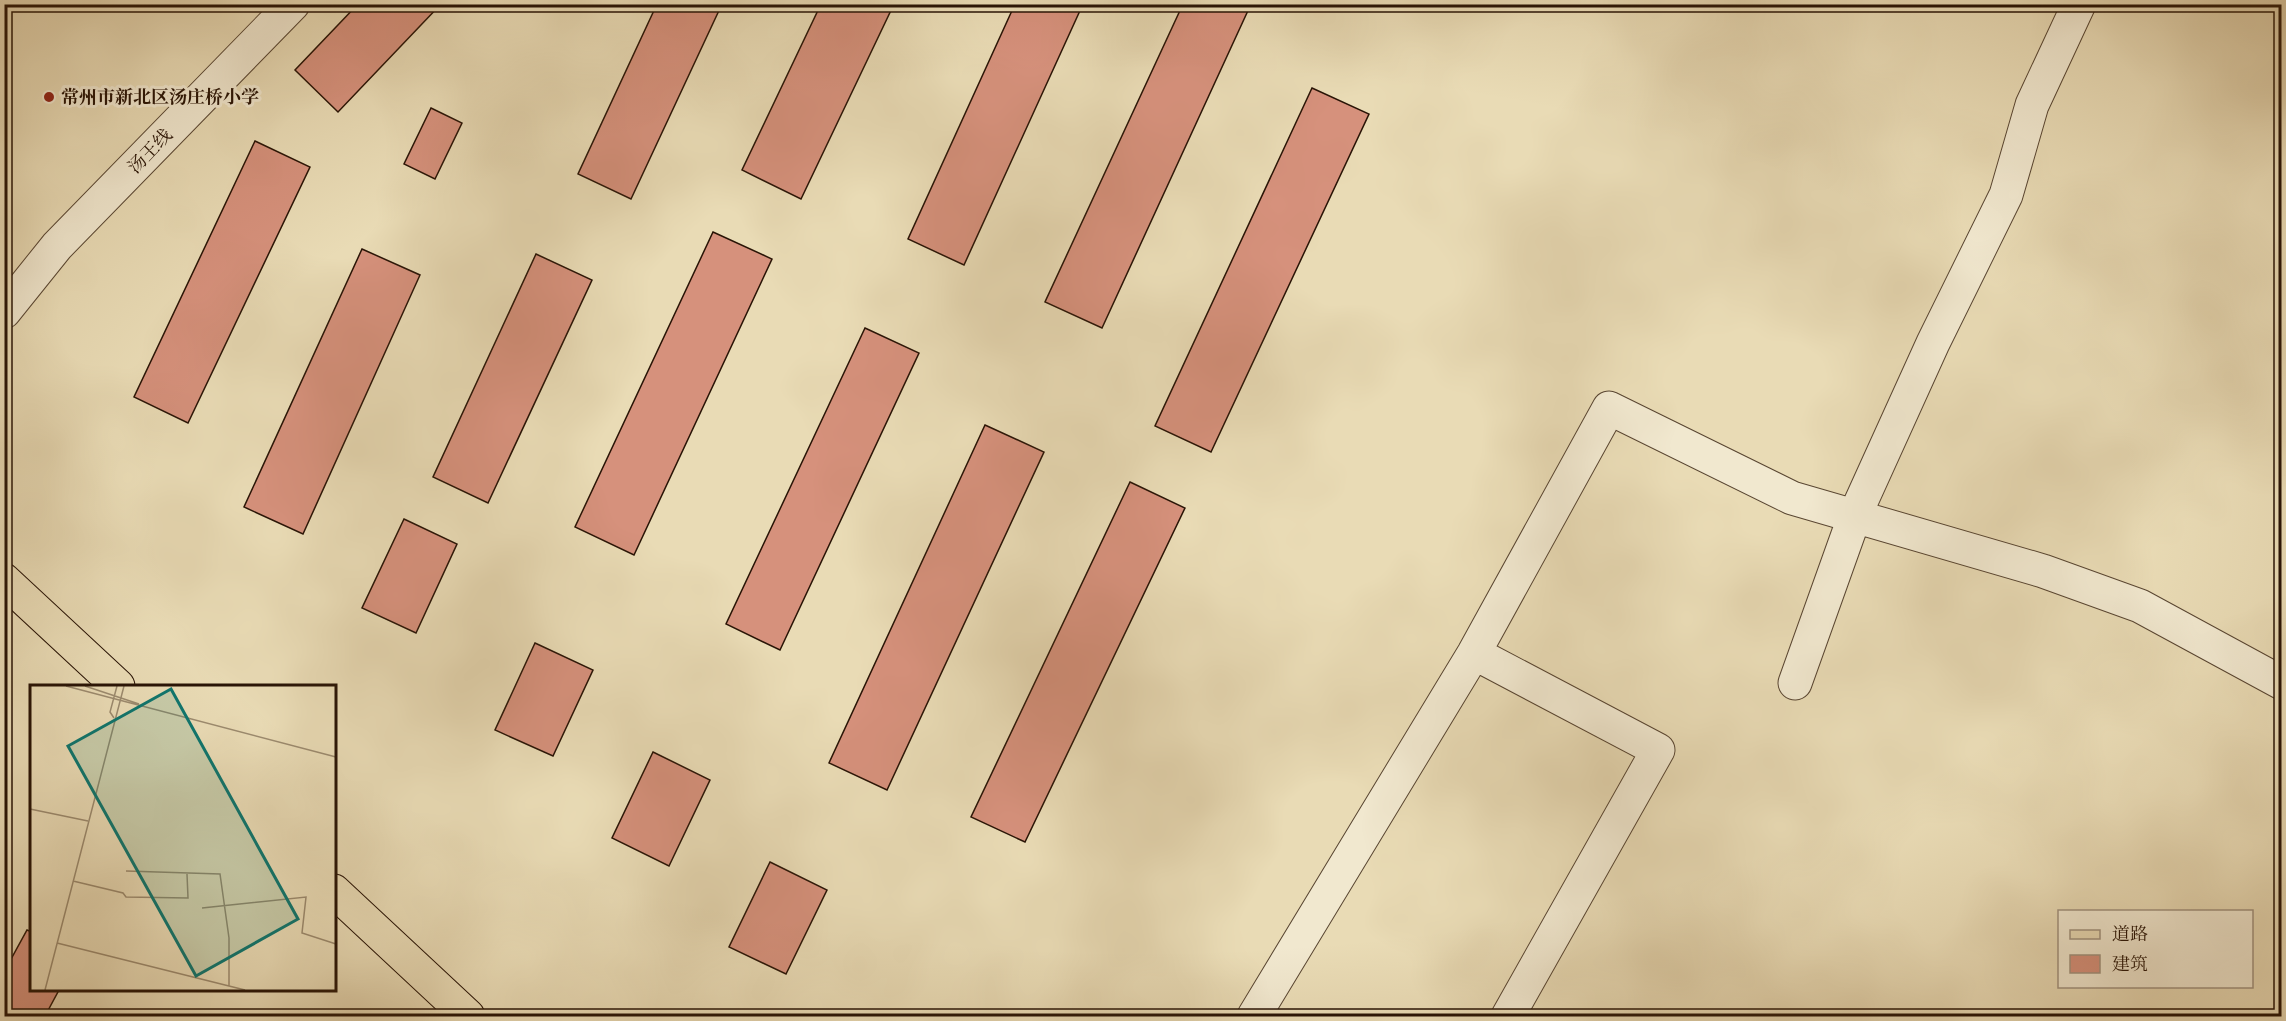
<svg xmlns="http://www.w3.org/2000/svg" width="2286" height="1021" font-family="'Gentium Book Plus','Noto Serif SC',serif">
  <rect width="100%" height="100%" fill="#e9dbb5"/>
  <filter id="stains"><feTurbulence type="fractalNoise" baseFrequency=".00333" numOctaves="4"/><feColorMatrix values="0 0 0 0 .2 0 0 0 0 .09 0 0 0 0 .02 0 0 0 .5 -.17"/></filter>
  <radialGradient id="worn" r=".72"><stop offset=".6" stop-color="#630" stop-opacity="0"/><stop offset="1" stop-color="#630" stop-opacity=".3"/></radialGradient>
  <!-- building -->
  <path fill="#d6917c" stroke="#291406" stroke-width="1.5" d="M358,4h83l-103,108 -43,-42z
    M657,4h65l-91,195 -53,-25z
    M821,4h73l-93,195 -59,-29z
    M1015,4h68l-119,261 -56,-26z
    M1183,4h68l-149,324 -57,-26z
    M1312,88l57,26 -158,338 -56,-26z
    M431,108l31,15 -27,56 -31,-15z
    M255,141l55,26 -122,256 -54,-26z
    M713,232l59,27 -138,296 -59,-28z
    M362,249l58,26 -117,259 -59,-27z
    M536,254l56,26 -104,223 -55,-26z
    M865,328l54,25 -139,297 -54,-26z
    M985,425l59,27 -157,338 -58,-27z
    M1130,482l55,26 -160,334 -54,-25z
    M404,519l53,25 -41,89 -54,-25z
    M535,643l58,27 -40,86 -58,-26z
    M653,752l57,28 -41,86 -57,-28z
    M770,862l57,28 -41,84 -57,-27z
    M27,930l5,2v58h27l-14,26h-41v-44z"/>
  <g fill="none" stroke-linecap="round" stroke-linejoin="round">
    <defs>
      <path id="minor" d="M4,312l53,-66 236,-242
        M1474,653l184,97 -150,266
        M1795,683l60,-168 78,-172 73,-148 26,-90 47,-101
        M1254,1016l220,-363 135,-245 183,90 251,73 97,35 142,77"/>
      <path id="major" d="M4,580l114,106
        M334,891l134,125"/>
    </defs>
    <!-- minor casing -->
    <use href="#minor" stroke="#594632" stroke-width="35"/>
    <!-- major casing -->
    <use href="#major" stroke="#291406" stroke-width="35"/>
    <!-- minor -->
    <use href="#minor" stroke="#f1e8cf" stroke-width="33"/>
    <!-- major -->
    <use href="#major" stroke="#e9dbb5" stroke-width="33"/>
  </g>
  <!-- markers -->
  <circle fill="#8f2418" stroke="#f1e8cf" stroke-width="2" cx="49" cy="97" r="6"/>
  <g text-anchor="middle" stroke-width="6" stroke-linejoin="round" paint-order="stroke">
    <!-- poi labels -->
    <g font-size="18" font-weight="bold" fill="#291406" stroke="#f1e8cf" text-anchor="start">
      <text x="61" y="103">常州市新北区汤庄桥小学</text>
    </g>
    <!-- street labels -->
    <g font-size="18" fill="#291406" stroke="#f1e8cf">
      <text transform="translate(150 151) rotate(-46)" y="6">汤王线</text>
    </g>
  </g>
  <!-- overview -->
  <g transform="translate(30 685)">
    <rect width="306" height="306" fill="#e9dbb5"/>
    <path fill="none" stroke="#9c8b6f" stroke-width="1.5" d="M36,1l270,71M55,1l54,18M84,33l-4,-6 7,-26M0,124l58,12M96,186l94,3 9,64v48M43,196l50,12 3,4 62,1 -1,-24M172,223l104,-11 -4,36 34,11M27,258l188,47M15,305l79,-304"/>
    <path fill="#0f766e" fill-opacity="0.15" stroke="#0f766e" stroke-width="3" d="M141,4l127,230 -102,57 -128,-230z"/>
    <rect width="306" height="306" fill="none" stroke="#291406" stroke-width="3"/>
  </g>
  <!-- margin -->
  <rect width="2286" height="1021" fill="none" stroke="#e9dbb5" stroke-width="24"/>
  <rect x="6" y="6" width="2274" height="1009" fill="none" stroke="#291406" stroke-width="3"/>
  <rect x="12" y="12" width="2262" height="997" fill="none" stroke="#291406" stroke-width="1.5"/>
  <!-- legend -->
  <rect x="2058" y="910" width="195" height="78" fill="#f1e8cf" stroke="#a1937f" stroke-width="1.5"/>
  <rect x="2070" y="930" width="30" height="9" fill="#e9dbb5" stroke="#a1937f" stroke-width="1.5"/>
  <text x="2112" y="940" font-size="18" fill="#291406">道路</text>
  <rect x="2070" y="955" width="30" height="18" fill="#d6917c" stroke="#a1937f" stroke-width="1.5"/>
  <text x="2112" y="970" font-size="18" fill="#291406">建筑</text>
  <rect width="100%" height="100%" filter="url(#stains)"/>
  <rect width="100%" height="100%" fill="url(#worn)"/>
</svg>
